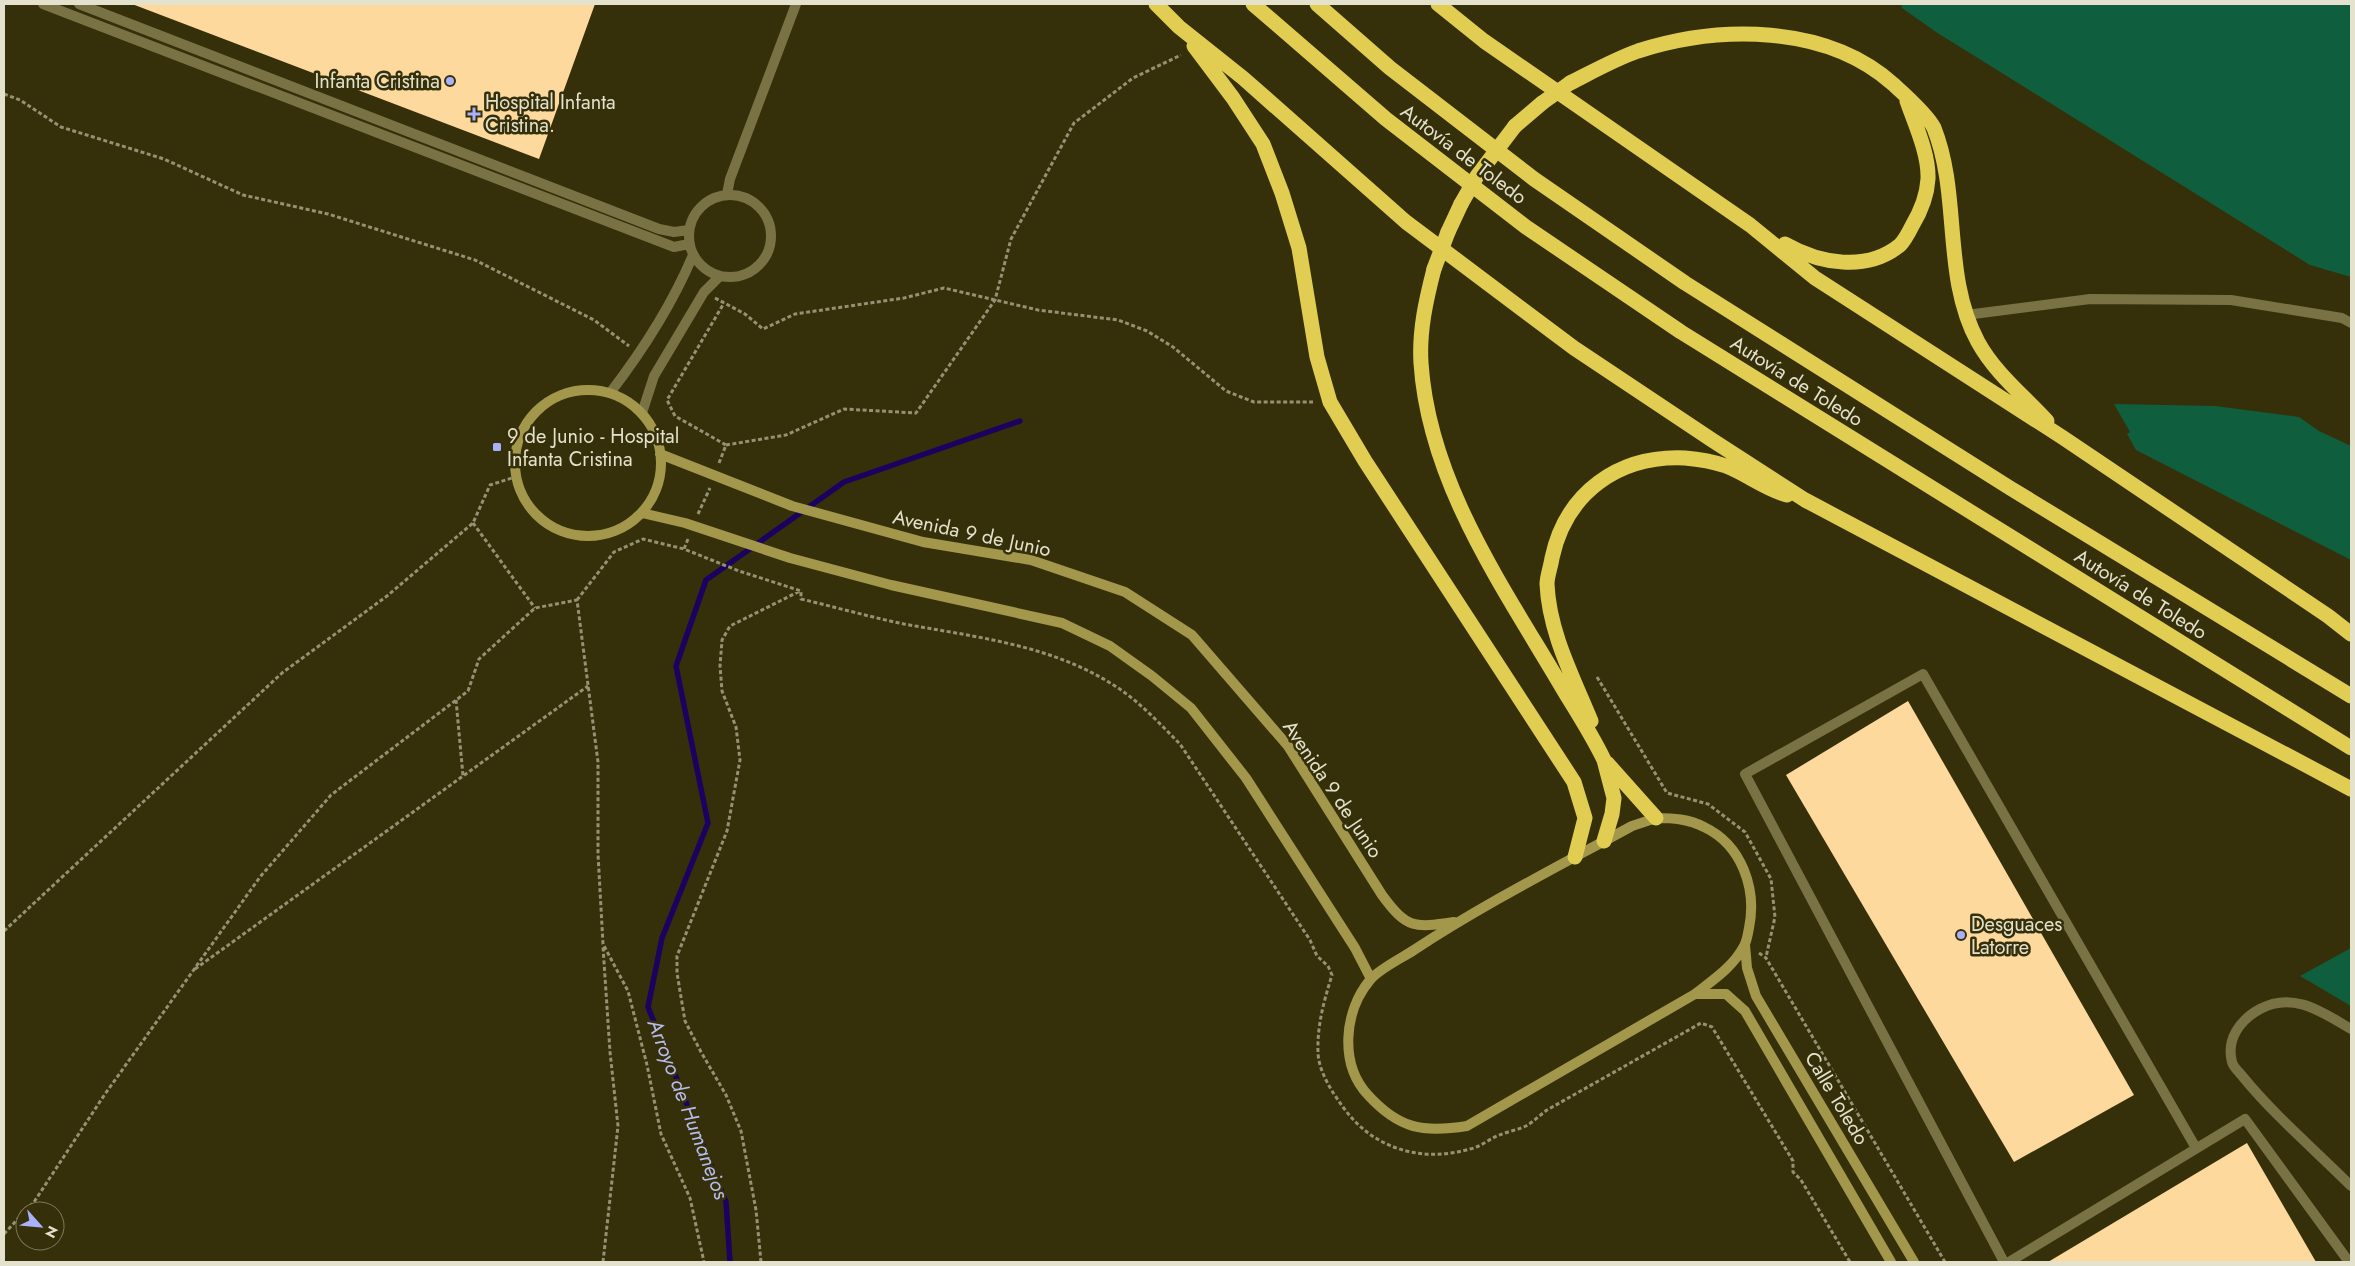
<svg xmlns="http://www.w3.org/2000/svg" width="2355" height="1266" font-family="Jost,sans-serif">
  <rect width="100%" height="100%" fill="#36300a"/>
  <!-- green -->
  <path fill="#0f5e3d" d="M1901,4h450v273l-41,-12 -374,-233 -34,-24z
    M2114,404l101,2 84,11 20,14 32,15v114l-215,-110 -9,-16 3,-2z
    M2351,948v58l-51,-30z"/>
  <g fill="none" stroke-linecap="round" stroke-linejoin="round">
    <!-- stream -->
    <path stroke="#1b0260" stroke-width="5.5" d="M730,1262l-4,-60 -78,-195 14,-69 46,-115 -32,-157 30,-86 138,-98 176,-61"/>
  </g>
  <!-- building -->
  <path fill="#fdd99d" d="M132,4h463l-56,155z
    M1908,701l226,394 -120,67 -228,-387z
    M2247,1143l69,119h-268z"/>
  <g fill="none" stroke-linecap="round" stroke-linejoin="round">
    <!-- path -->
    <path stroke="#959174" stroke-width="3" stroke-dasharray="4 2.5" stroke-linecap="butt" d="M4,94l16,6 41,27 103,32 79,36 85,19 147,46 119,60 35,26
      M715,298l30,16 18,15 32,-15 109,-16 40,-10 94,22 80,10 29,11 26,16 53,44 28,11h59
      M726,445l60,-10 58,-26 72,4 79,-113 16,-61 63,-116 59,-45 48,-23
      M719,463l7,-18 -51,-29 -8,-16 57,-97
      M698,514l12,-26
      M473,523l62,85
      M688,539l-4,10 55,22 62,20v8c34,8 69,18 103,25 72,13 148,21 211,62 24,15 45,38 65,58l130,196 7,16 11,10 4,9c-8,26 -15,50 -14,78 1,19 14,39 25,54 30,42 78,56 127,42 10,-2 18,-9 27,-13 9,-4 20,-6 29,-10 7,-4 14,-11 21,-16l154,-87 11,4 81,134v11l8,8 49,82
      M577,600l37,-48 29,-13 41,10
      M1597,677l70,116 41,11 37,28 26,47 4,38 -9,40
      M456,700l7,76
      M4,931l278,-258 105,-77 86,-73 17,-38 25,-8
      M1759,953l7,5 179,304
      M195,969l393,-283
      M25,1211l9,-9 71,-108 155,-217 71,-82 137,-104 11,-32 56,-51 42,-8 21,162v92l5,90 25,47 19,74 14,69 29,64 14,64
      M4,1234l21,-23
      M603,1262l15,-136 -8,-74 -7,-105
      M761,1262l-5,-52 -15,-79 -15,-36 -25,-43 -16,-31 -8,-48v-17l50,-125 13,-71 -4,-33 -14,-36 -2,-25 2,-26 8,-14 70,-35"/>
    <!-- lane -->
    <path stroke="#797245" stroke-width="10" d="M2351,1029c-29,-17 -58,-38 -91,-20 -20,11 -34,30 -28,53 1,5 8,11 11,15 32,39 72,73 108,109
      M2004,1262l-259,-488 178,-100 273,474
      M2009,1262l236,-143 104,143"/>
    <!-- street -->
    <path stroke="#797245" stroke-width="10" d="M43,4l631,243 15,-3
      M79,4l580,225 15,3 15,-2
      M727,194l3,-15 66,-175
      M689 236a41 41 0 1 1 82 0a41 41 0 1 1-82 0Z
      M1966,315l124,-16 141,1 111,18 9,5
      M610,393c33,-43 62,-88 83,-138
      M642,413l12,-37 50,-84 16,-16"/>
    <!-- secondary -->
    <path stroke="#a3974c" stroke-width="10" d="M515 463a73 73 0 1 1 146 0a73 73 0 1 1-146 0Z
      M660,454l132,52 131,36 108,18 94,32 67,43 96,111 94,149c25,34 32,33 72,27
      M642,513l43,10 105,35 101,27 171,38 48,23 42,30 39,32 55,70 109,170 16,31
      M1656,818c17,0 33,1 48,9 38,18 53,62 45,101 -1,5 -2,13 -5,18 -11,21 -31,34 -49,48l-228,132c-44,7 -68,3 -99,-31 -29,-31 -24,-84 2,-115 9,-11 32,-22 44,-30 70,-46 145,-84 218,-124z
      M1745,945l2,23 9,28 158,266
      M1695,994h31l19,17 146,251"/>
    <!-- highway -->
    <path stroke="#e1cd51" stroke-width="15" d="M1156,4l23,23 64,51 163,144 168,126 138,92 93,60 546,289
      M1253,4l133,115 140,108 155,105 670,416
      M1317,4l73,64 144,111 151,104 325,205 341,208
      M1438,4l46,37 266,184 65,53 247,159 266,179 23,18
      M1194,46l39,52 30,46 19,49 17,55 18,109 13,45 35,59 209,321 11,36 -10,39
      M1570,83c22,-11 45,-24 68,-32 81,-26 188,-27 255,33 11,10 35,31 41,44 27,68 8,148 44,214 17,31 45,53 69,79
      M1515,126l27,-23
      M1448,232l13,-28
      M1785,244c35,20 82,28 115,1 5,-5 9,-13 12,-19 9,-15 15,-30 16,-47 1,-25 -13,-55 -21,-78
      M1434,269c-8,31 -15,62 -13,94 8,122 85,228 145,331 13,21 27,43 38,66l10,38 -2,16 -8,27
      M1591,721c-18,-44 -42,-89 -44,-137 0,-8 4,-18 5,-26 14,-65 66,-103 133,-100 12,1 29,4 41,8 21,8 39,23 61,29
      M1607,763l49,55"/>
    <!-- highway-bridge -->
    <path stroke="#e1cd51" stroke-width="15" d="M1542,103l28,-20
      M1461,204l16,-28 38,-50
      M1434,269l14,-37"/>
  </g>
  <!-- markers -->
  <g fill="#a9b0fc" stroke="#36300a" stroke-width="2">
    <circle cx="450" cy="81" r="5"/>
    <path d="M471.5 106.5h5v5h5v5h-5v5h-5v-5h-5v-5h5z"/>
    <rect x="492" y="442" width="10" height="10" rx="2.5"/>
    <circle cx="1961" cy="935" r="5"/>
  </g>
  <g text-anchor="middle" stroke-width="5" stroke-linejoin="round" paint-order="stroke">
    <!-- poi labels -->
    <g font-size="20" fill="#e4e1cc" stroke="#36300a" text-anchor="start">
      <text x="440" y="88" text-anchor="end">Infanta Cristina</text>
      <text x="485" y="109">Hospital Infanta<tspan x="485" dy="23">Cristina.</tspan></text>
      <text x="507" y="443">9 de Junio - Hospital<tspan x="507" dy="23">Infanta Cristina</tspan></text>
      <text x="1971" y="931">Desguaces<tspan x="1971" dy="23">Latorre</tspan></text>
    </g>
    <!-- street labels -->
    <g font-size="20" fill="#e4e1cc" stroke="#36300a">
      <text transform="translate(1464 154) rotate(37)" y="7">Autovía de Toledo</text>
      <text transform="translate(1797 381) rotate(32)" y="7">Autovía de Toledo</text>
      <text transform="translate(972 533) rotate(12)" y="7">Avenida 9 de Junio</text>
      <text transform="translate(2141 594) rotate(32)" y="7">Autovía de Toledo</text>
      <text transform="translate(1333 789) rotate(56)" y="7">Avenida 9 de Junio</text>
      <text transform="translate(1837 1098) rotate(59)" y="7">Calle Toledo</text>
    </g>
    <!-- water labels -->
    <g font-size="21" font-style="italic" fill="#b7bced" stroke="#36300a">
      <text transform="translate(688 1109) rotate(69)" y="7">Arroyo de Humanejos</text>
    </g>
  </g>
  <!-- border -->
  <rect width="2355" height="1266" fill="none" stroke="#e4e1cc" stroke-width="10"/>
  <!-- north arrow -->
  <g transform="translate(40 1226) rotate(117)"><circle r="24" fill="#36300a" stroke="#7c7758"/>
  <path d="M0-4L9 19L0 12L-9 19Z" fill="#a9b0fc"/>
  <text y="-8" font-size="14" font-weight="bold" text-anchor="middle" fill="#e4e1cc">N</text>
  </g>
</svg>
